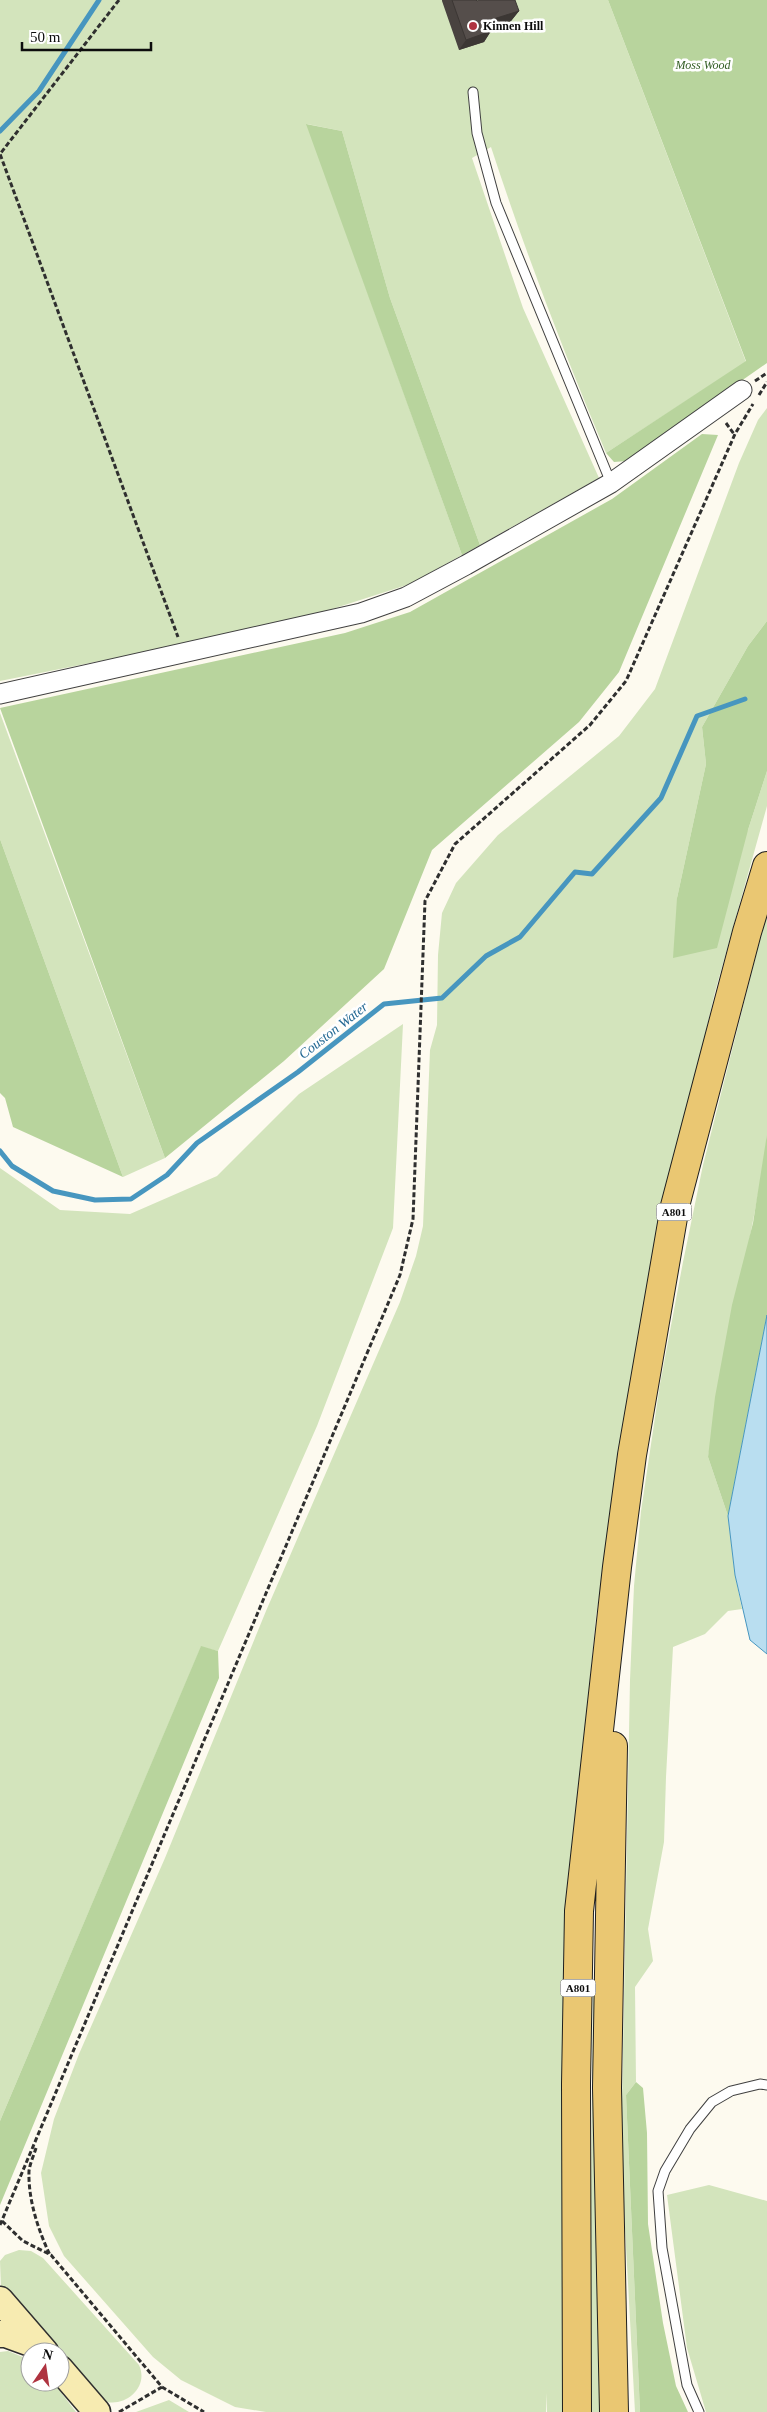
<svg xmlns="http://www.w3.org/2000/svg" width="767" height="2412" font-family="'Times New Roman',serif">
  <rect width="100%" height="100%" fill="#fdfaef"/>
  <!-- green -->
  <path fill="#d3e4bc" d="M0,0h608l138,362 -140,91c-42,-100 -81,-202 -115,-306l-19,11 51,150 76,170 -119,67 -90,-247 -48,-167 -35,-7 155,431 -52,29 -84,27 -146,34 -180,36z
    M767,408v213l-19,25 -46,81 4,37 -29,134 71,-68 19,-59v35l-52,186 -47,202 -40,203 -32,220 -17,176 -15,619h-17l-1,-19v19h-280l-31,-5 -54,-27 -28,-23 -89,-101 -15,-30 -8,-53 13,-54 25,-65 86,-196 101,-247 134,-309 16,-46 7,-30 7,-176 7,-25 1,-70 4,-42 14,-30 42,-48 121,-99 36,-47 84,-226 19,-43z
    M0,713l165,445 -42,19 -123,-338z
    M767,912v222l-3,29 -56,294 20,59 7,59 7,34 -14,2 -23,23 -32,13 -7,130 -2,65 -16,87 5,32 -18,26 1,95 -10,13 14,317h-5l-14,-258 9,-474 4,-94 7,-75 19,-127 23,-122 20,-97z
    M403,1024l-10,204 -76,198 -99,225 -17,-4 -201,474v-953l60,42 70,4 87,-38 82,-82z
    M593,1980l5,2 -3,179 5,251h-11z
    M709,2185l58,16v211h-61l-19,-64 -20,-153z
    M19,2250l12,1 12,7 96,107c11,24 -17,45 -38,35l-57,-70 -43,-42 -1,-27 5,-6z
    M8,2351l22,9v22h23l23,30h-76v-60z
    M169,2400l20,12h-53z"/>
  <!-- forest -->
  <path fill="#b8d49d" d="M608,0h159v363l-140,98 -13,1 -8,-9 140,-92z
    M306,124l36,7 48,167 90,247 -18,10z
    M702,434l16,1 -99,237 -40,50 -147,128 -48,119 -100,92 -119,97 -165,-450 345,-75 65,-21 202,-113z
    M767,621v150l-19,59 -31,118 -44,10 4,-60 29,-134 -4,-37 46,-81z
    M0,839l123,338 -110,-50 -8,-29 -5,-5z
    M767,1134v181l-39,201 -20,-59 7,-60 17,-92 21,-82z
    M201,1646l17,5 1,27 -219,527v-84z
    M636,2082l7,6 4,45 1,91 15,99 13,63 12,26h-48l-14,-317z"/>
  <!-- water -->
  <path fill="#b9def0" stroke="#4796bf" d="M767,1315v339l-17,-14 -15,-65 -7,-59z"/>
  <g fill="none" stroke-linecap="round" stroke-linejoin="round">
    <!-- stream -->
    <path stroke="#4796bf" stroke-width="5" d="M0,131l39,-40 60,-91
      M0,1151l12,15 41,25 42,9 36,-1 36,-24 30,-32 101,-71 86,-68 58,-6 44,-42 34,-19 55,-65 17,2 69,-76 36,-82 48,-17"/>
    <defs>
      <path id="lane" d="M473,92l4,41 19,70 115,280
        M699,2412l-12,-27 -25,-137 -4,-57 7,-20 25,-42 22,-27 19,-11 29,-7 7,1"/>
      <path id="street" d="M0,694l361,-81 45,-16 60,-32 145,-82 131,-93"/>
      <path id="secondary" d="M0,2300l45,52
        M0,2334h6l33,12
        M60,2369l37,43"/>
      <path id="primary" d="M613,1746l-6,342 7,324
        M577,2412l-1,-328 3,-173 38,-344 15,-112 43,-249 72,-274 20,-66"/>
    </defs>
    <!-- lane casing -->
    <use href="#lane" stroke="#404040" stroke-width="11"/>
    <!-- street casing -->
    <use href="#street" stroke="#404040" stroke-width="21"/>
    <!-- secondary casing -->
    <use href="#secondary" stroke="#2f2f2f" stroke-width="29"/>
    <!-- primary casing -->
    <use href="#primary" stroke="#1e1e1e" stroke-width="30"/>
    <!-- path -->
    <path stroke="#2f2f2f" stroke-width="3" stroke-dasharray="5 2.5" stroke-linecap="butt" d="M119,0l-119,154 178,483
      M755,381l12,-8
      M759,395l8,-13
      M726,423l8,11
      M36,2148c-2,7 -6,15 -7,23 -1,28 9,59 21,84
      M2,2221l21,20 28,14 111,132 42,25
      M0,2225l400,-950 13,-56 12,-318 30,-57 135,-119 36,-44 109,-247 18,-30
      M119,2412l43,-25"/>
    <!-- lane -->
    <use href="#lane" stroke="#fff" stroke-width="9"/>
    <!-- street -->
    <use href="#street" stroke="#fff" stroke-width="19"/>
    <!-- secondary -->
    <use href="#secondary" stroke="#f7ebb1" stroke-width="26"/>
    <!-- primary -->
    <use href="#primary" stroke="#eac772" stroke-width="28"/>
  </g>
  <!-- wall -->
  <path fill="#494340" d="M442,0h34l1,1 42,10 -8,10 -21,7 1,3 -7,11 -25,8 -17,-49z"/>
  <!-- shaded-wall -->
  <path fill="#3c3734" d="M519,11l-8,10 -31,10 7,-10z
    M491,31l-7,11 -25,8 7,-10z"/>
  <!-- building -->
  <path fill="#554e4b" stroke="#3c3734" d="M452,0h24l1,1 2,-1h36l4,11 -32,10 4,10 -25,9z"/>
  <!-- markers -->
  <circle fill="#af3340" stroke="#fff" stroke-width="2" cx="473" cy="26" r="5"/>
  <g text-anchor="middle" stroke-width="5" stroke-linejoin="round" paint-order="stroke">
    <!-- shield labels -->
    <g fill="#fff" stroke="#565656" stroke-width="1">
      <rect x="656.5" y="1203.5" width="35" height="17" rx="4"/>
      <rect x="560.5" y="1979.5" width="35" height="17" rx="4"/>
    </g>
    <g font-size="11" font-weight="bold" fill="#0d0d0d">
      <text x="674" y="1216">A801</text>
      <text x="578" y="1992">A801</text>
    </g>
    <!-- poi labels -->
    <g font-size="12" font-weight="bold" fill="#0d0d0d" stroke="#fff" text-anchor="start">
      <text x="483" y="30">Kinnen Hill</text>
    </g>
    <!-- park labels -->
    <g font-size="12" font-style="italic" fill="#335e24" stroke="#fff">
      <text x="703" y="69">Moss Wood</text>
    </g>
    <!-- water labels -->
    <g font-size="14" font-style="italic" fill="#236892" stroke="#fff">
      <text transform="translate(333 1030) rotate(-38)" y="5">Couston Water</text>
    </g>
  </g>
  <!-- north arrow -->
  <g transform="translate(45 2367) rotate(13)"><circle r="24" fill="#ffffff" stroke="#9e9e9e"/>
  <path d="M0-4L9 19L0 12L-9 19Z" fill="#af3340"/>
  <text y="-8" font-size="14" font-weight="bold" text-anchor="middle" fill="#0d0d0d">N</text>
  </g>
  <!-- scale -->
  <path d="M22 42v8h129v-8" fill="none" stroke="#0d0d0d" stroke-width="2.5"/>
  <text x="30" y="42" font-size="15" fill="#0d0d0d" stroke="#ffffff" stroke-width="4" paint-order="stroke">50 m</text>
</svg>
